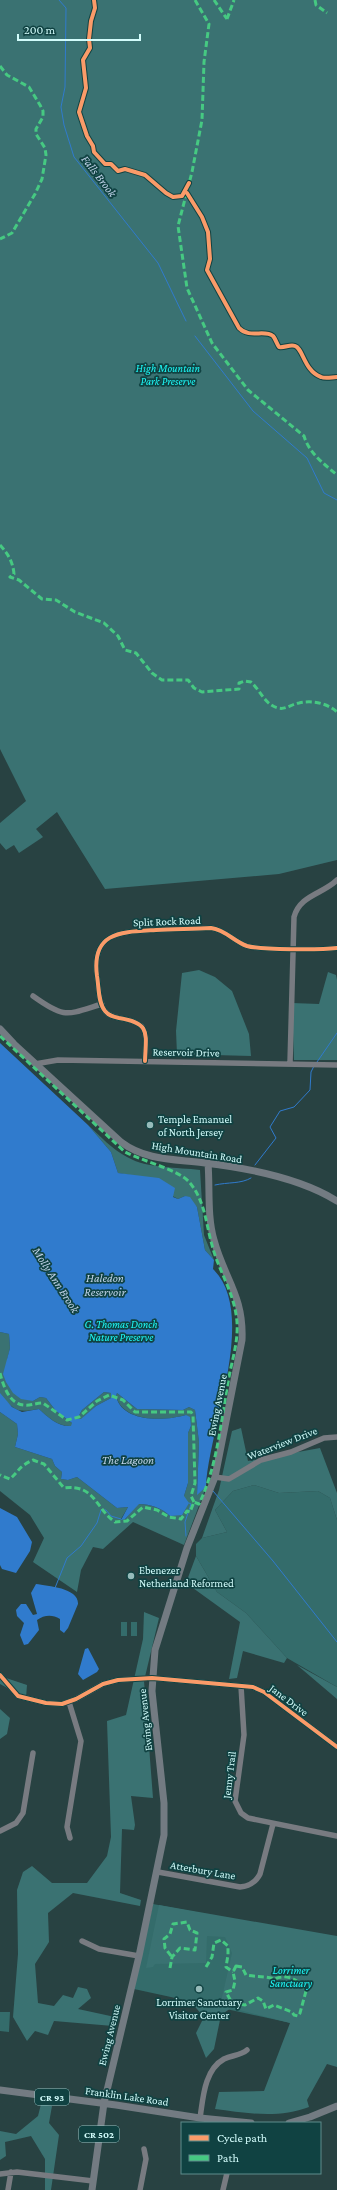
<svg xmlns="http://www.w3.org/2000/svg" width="337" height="2190" font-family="'Crimson Pro',serif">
  <rect width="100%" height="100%" fill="#284242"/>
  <!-- green -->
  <path fill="#346c6b" d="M254,1485l25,8 39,-2 12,7 7,22v167l-50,-29 -41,-45 -29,-21 -21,-36v-12l6,-6 25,-6 -12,-22 18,-19z
    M121,1622h6v14h-6z
    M131,1622h6v14h-6z
    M153,1904l184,35v94l-203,-44z
    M0,2012h10l-1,20 -9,-1z"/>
  <!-- forest -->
  <path fill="#3a7272" d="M0,0h337v860l-58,14 -174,15 -48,-77 -21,17 7,8 -24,16 -5,-8 -8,5 -6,-7v-20l26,-22 -26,-52z
    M199,970l16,7 17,14 17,43 2,22 -74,-2 -1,-23 6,-58z
    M328,972l8,3 1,5v80h-43l-2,-57 27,1z
    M88,1125c12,11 24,24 39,32 21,12 50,10 73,13l4,65 10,25 -9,-10 -8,-43 -12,-11 -7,3 -43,-23 -17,-3 -7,-21z
    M0,1332l9,2 1,14 -3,12 26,41 7,-4 6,1 10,13 16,12v3c-14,1 -24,-9 -33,-17 -23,4 -23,2 -39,-14z
    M104,1392l7,1v5l-15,8 -14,13h-5l5,-9z
    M117,1393l20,16 46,1 6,-3 6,3 4,32 -2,52 9,-7 -22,58 -51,-23 -30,27 -10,-2 -12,23 -4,22 -44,-30 11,-24 -14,-23 -30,-24v-79l17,12 1,10 -3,13 37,12 3,7 7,6 -1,7 7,1 9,-3 40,31 11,-1 -7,12h4l13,-15c12,0 24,4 32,12l14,-20 4,-13v-50l3,-7 -5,-11c-21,6 -63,8 -70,-19z
    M241,1428l7,33 72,-13 17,45v27l-7,-22 -12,-7 -39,2 -25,-8 -21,6 -18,19 12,22 -25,6 17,-48 13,-59z
    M196,1556l21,36 29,21 41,45 -3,5 -41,-12 -6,27 -8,1 11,-57 -54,-39z
    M144,1612l15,6 -15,63 9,117 -22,-2 4,29 -1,5 -12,-1 -2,64 21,7 -1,6 -67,-13 -25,20 1,29 -14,22 3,39 16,3 9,-11 10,3 5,-11 9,2 4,9 -13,11 37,8 -2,9 -59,-5 -6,14 -13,-4 -8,10 -14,-24 5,-63 -1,-64 6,-18 9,-6 20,17h35l20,-27 4,-19 -4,-116 19,-6 17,-76z
    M297,1665l40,22v12z
    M0,1676l27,9 -1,13 -26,-14z
    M0,1709l10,9 -3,16 -7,5z
    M159,1905l178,31v131l-10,-3 -20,36 2,7c-31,12 -63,6 -94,2l4,-17 45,-1 26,-68 -59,-15 -10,7 -7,34 -8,9 -10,-25 8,-16 -15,-17 31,6 12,-53 -7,-16 -18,-1 -1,27 -51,1 -2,3 -7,1z
    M41,2104l11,2 -3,17 10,12 -8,55h-6v-31l-14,-23 -26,6 1,14 -6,4v-29l16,3 22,-18z"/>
  <!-- water -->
  <path fill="#307bcd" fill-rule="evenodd" d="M0,1043l88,82 23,27 7,21 41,5 16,10 -2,9 5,2 7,-3 5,1 7,10 8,43 9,10 -1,9c46,45 -5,161 -7,218l-9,8 2,-53 -4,-32 -6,-3 -6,3 -46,-1 -20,-16 -1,3c6,27 49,25 70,19l4,2 1,9 -3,7v50l-4,13 5,7 -7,12 -12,1c-8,-8 -20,-12 -31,-12l-14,15 -4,1 7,-13 -11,1 -40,-31 -9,3 -7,-1 1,-7 -7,-6 -3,-7 -37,-12 3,-13 -1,-10 -17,-12v-19l12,14 10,5 17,-3c9,8 19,18 32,17l1,-3 -16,-12 -10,-13 -6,-1 -7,4 -12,-2 -8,-6 -7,-11 -3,-8 7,-26 -1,-14 -9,-2zM104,1392l7,1v5l-15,8 -15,13h-4l5,-9z
    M0,1508l17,9 15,25 -2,9 -14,22 -14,-4 -2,-4z
    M36,1584c12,2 43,4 42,20l-10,24 -4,5 -4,-3v-11c-8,-5 -16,-4 -23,1l2,10 -11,14 -4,1 -4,-10 4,-12 -7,-7 -1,-6 5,-6h5l7,11 4,-1 -6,-21z
    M88,1648l11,21 -2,3 -14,8 -5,-6 7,-25z"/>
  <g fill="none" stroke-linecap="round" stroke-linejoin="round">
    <!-- stream -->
    <path stroke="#307bcd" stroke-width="1" d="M59,0l7,8 -1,79 -4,20 3,18 10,32 84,106 28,58
      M195,336l58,75 54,47 17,35 13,7
      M317,1062l20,-29
      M255,1165l21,-27 -6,-11 10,-16 14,-4 16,-17 1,-18 3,-6
      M215,1185c13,-3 26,-1 36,-7
      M213,1491l60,70 64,81
      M186,1536l-1,-14 6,-18 -2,-1
      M55,1588l12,-30 14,-12 16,-23 4,-13h5l5,6 10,3"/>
    <!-- minor -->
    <path stroke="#787b81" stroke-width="5.5" d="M33,996c32,23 33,19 69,8
      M145,1061c1,-28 6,-38 -26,-43 -5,-1 -10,-2 -14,-7 -7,-8 -6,-24 -8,-35 -6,-45 25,-44 59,-46 19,-1 37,-1 55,-2 15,2 22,13 36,18 14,4 74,4 90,2
      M290,1063l4,-146c6,-22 29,-23 43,-37
      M35,1064l23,-4 279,5
      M215,1477l14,2 32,-19 30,-8 33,-14 13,-1
      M0,1675l18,21 28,7 16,1 14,-5 27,-15 15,-4 34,-2 101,9 11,5 73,55
      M241,1686l3,49 -9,66 6,12 7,5 89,18
      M69,1702l12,39 -14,86 3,11
      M0,1831l16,-8 7,-10 10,-60
      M158,1872l82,15c10,-1 16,-5 20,-13l13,-50
      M82,1941l17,8 40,7
      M200,2118c3,-19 4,-48 24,-59 8,-4 16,-3 23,-9
      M0,2174l17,-2 76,9
      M8,2190l3,-18
      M140,2190l6,-31 -2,-10
      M223,2190l4,-17"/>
    <!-- major -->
    <path stroke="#737b82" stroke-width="7" d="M0,1029l14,15 107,98c25,19 55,17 84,21 42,5 97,16 132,38
      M0,2090l116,15 84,13 51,5
      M289,2123l21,-6 27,-11
      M92,2190l12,-87 35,-147 25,-121v-32l-12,-112 3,-41 32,-102 28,-71 27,-137c2,-44 -18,-62 -28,-100 -7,-24 -4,-52 -6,-77"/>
    <!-- quiet -->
    <path stroke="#46c982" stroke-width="3" stroke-dasharray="6 3" stroke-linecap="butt" d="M195,0l14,24 -5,38 -2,58 -10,52 -14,54 9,62 25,55 36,47 56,46c5,17 20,28 33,39
      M214,0l13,19
      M315,0l1,5 11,8
      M227,19l7,-19
      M0,66l7,9 22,12 11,18 3,6v6l-7,12v5l9,14 1,7 -4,24 -7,15 -23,39 -12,6
      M0,545c8,9 13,17 14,29l-4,3 9,3 23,19 14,1 19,12 29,11 14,13 7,14 11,3 16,20 10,7h26l6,8 8,4 37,-3v-6l6,-2 6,1c9,8 14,23 27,26 8,2 13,-4 21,-5 13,-3 28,0 38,9
      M0,1036l125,116c17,9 55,18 65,31 15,18 16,41 22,62 6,24 20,44 24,69 4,22 -3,42 -7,63 -8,42 -11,88 -30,127l-5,-2 -4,10 -3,-1 -6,8 -12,-2 -12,-7 -14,-3 -16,14 -12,1c-20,-14 -20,-38 -51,-34l-20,-24 -11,-4c-15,7 -12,9 -23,19l-10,-4
      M0,1373c3,12 9,31 24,32 6,1 12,-2 19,-2l24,17 12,-3 18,-16 12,-6 14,5 12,12h56l2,3 2,68 -4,13 3,6
      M236,1966l6,1 4,8c10,2 18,1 29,4 11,-6 25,1 31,12l-6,22 -2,3 -4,-1 -2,-3 -18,-7 -8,4 -3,-8 -5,-3 -13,7 -13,-2 -6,-11 7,-2 2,-9 -2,-9z
      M206,1967l6,-10 2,-14 7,-3 7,6v9l-2,12 7,5
      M170,1968l2,-11 8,-9 15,2 2,-17 -7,-3 -3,-8 -14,2 -3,10 -6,5 1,9 7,9"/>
    <defs>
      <path id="cycleway" d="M94,0l1,8 -4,13 -2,18 1,9 -7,12 3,28 -7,24 8,24 6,10 1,6 11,12h6l7,7 7,-2 20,6 21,18 7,4 9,-1 7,-13
        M187,193l15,24 6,15 2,27 -3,11 32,58c11,11 25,1 34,8 2,2 4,8 6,11 6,1 11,-3 16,-1 8,2 9,25 26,31 5,2 11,0 16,0
        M145,1061c1,-28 6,-38 -26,-43 -5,-1 -10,-2 -14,-7 -7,-8 -6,-24 -8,-35 -6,-45 25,-44 59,-46 19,-1 37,-1 55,-2 15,2 22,13 36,18 14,4 74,4 90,2
        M0,1675l18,21 28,7 16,1 14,-5 27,-15 15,-4 34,-2 101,9 11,5 73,55"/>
    </defs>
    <!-- cycleway casing -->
    <use href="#cycleway" stroke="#104242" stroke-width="6"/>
    <!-- cycleway -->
    <use href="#cycleway" stroke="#fa9b69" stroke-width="4"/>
  </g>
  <!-- markers -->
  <g fill="#96bbba" stroke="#104242" stroke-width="1.5">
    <circle cx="150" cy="1125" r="4"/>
    <circle cx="131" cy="1576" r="4"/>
    <circle cx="199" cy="1989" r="4"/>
  </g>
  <g text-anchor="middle" stroke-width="3.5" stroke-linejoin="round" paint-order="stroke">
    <!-- shield labels -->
    <g fill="#104242" stroke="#98c4c4" stroke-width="1">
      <rect x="35" y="2089" width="34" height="16" rx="3"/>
      <rect x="79" y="2126" width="40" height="16" rx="3"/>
    </g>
    <g font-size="10" font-weight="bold" fill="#d2fcfb">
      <text x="52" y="2101">CR 93</text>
      <text x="99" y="2138">CR 502</text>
    </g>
    <!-- park labels -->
    <g font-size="11" font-style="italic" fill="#1efaf9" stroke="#104242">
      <text x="168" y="372">High Mountain<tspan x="168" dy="13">Park Preserve</tspan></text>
      <text x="121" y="1328">G. Thomas Donch<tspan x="121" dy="13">Nature Preserve</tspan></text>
      <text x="291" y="1974">Lorrimer<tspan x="291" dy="13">Sanctuary</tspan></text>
    </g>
    <!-- street labels -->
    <g font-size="11" fill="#d2fcfb" stroke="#104242">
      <text transform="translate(167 921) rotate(-2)" y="4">Split Rock Road</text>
      <text transform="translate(186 1052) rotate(1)" y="4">Reservoir Drive</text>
      <text transform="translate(197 1152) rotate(9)" y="4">High Mountain Road</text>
      <text transform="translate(217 1405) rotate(-79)" y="4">Ewing Avenue</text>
      <text transform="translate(282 1443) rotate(-21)" y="4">Waterview Drive</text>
      <text transform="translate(289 1700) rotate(37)" y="4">Jane Drive</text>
      <text transform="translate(145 1720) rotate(-96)" y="4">Ewing Avenue</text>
      <text transform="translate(229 1775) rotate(-83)" y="4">Jenny Trail</text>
      <text transform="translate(203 1870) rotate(10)" y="4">Atterbury Lane</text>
      <text transform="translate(109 2035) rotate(-76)" y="4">Ewing Avenue</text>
      <text transform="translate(127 2096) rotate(8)" y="4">Franklin Lake Road</text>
    </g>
    <!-- poi labels -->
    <g font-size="11" fill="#d2fcfb" stroke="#104242" text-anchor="start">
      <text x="158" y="1123">Temple Emanuel<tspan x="158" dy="13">of North Jersey</tspan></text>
      <text x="139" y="1574">Ebenezer<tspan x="139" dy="13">Netherland Reformed</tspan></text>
      <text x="199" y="2006" text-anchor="middle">Lorrimer Sanctuary<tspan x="199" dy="13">Visitor Center</tspan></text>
    </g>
    <!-- water labels -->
    <g font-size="12" font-style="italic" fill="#c1d4ea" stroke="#104242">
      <text transform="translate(99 176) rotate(52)" y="4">Falls Brook</text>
      <text x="105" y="1282">Haledon<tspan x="105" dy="14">Reservoir</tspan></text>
      <text transform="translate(56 1280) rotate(57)" y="4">Molly Ann Brook</text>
      <text x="128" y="1464">The Lagoon</text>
    </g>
  </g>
  <!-- legend -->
  <rect x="181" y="2122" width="140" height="52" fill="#104242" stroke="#5e8c8c"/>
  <rect x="189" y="2135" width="20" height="6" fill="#fa9b69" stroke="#5e8c8c"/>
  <text x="217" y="2142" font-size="12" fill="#d2fcfb">Cycle path</text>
  <rect x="189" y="2155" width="20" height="6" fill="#46c982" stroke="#5e8c8c"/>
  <text x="217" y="2162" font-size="12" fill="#d2fcfb">Path</text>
  <!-- scale -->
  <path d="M18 34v6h122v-6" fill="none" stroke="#d2fcfb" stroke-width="2"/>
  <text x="24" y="34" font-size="12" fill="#d2fcfb" stroke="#104242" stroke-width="3" paint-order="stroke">200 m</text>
</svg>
